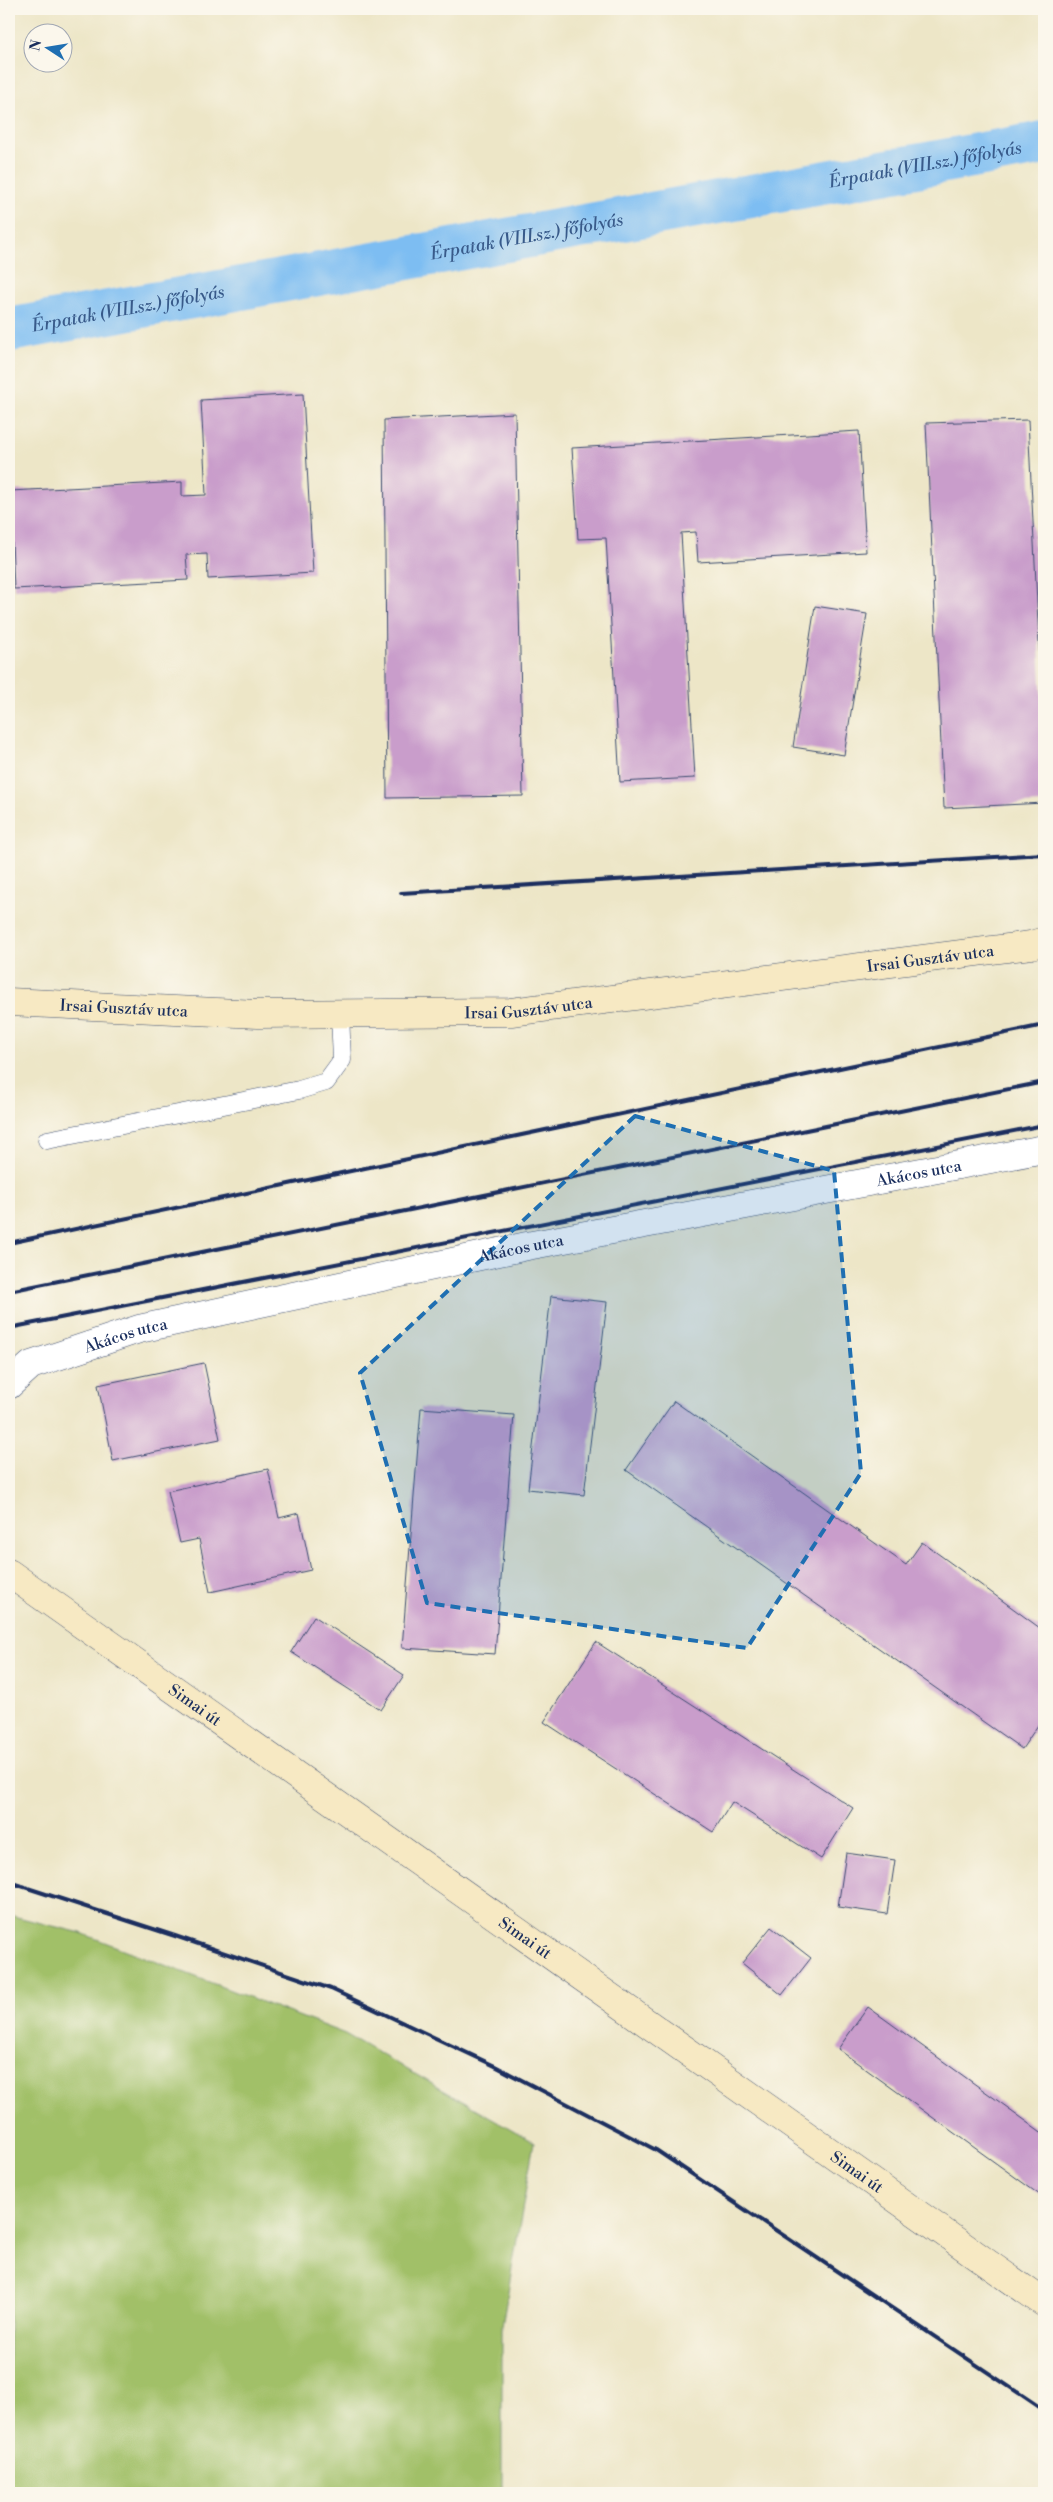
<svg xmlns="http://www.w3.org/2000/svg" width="1053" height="2502" font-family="'Libre Bodoni',serif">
  <rect width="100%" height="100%" fill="#fbf7ec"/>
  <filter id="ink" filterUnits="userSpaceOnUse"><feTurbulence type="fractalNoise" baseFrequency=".02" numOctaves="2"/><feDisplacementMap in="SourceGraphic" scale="10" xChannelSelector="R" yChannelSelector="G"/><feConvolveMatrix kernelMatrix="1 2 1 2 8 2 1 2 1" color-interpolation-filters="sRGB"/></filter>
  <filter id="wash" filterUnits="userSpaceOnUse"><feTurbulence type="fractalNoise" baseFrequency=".0096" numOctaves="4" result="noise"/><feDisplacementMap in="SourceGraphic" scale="20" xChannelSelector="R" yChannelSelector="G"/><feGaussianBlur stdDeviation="1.12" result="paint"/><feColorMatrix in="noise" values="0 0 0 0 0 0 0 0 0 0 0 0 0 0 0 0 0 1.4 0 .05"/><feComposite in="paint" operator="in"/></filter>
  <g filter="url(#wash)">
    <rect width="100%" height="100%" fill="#ede6c7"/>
    <!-- green -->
    <path fill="#a1c068" stroke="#5e7863" d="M9,1915l72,18 264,101 189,108 -32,184v167h-493z"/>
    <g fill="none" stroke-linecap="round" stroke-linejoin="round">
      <!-- canal -->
      <path stroke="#7dbdf2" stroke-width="44" id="s1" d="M9,330l1035,-187"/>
    </g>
    <g id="blocks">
      <!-- building -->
      <path fill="#c99dcb" d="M303,394l10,179 -105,6 -1,-25 -21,1 2,25 -174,9 -4,-98 172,-9v14l24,-1 -5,-95z
        M515,413l8,383 -136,2 -3,-378z
        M1028,420l16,326v57l-100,5 -18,-385z
        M859,431l7,121 -168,10 -2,-30 -15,1 14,245 -75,4 -14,-244 -28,1 -6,-91z
        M815,606l52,8 -23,141 -51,-8z
        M551,1296l56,6 -23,193 -56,-6z
        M204,1363l16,76 -107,22 -15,-76z
        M674,1401l232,164 16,-23 122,89v85l-22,33 -396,-279z
        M421,1408l93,7 -19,239 -93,-6z
        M268,1469l11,49 20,-5 12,57 -101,22 -11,-53 -19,4 -12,-52z
        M314,1616l90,59 -23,35 -90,-58z
        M596,1642l257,166 -32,51 -89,-57 -19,30 -169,-110z
        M846,1853l49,7 -8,54 -49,-7z
        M771,1927l40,31 -29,37 -40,-32z
        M868,2007l176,127v64l-206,-149z"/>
    </g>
  </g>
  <g filter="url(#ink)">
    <use href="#blocks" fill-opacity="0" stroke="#3a4a6e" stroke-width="1"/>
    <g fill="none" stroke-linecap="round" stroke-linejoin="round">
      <defs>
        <path id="lane" d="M47,1140l252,-50 27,-8 16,-22 -2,-46"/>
        <g id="street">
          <path id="s2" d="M9,1385l22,-20 108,-36 388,-83 517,-97"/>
        </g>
        <g id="secondary">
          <path id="s3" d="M9,1002l249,12 253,-2 520,-67 13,-4"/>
          <path id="s4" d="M9,1573l1035,730"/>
        </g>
      </defs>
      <!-- lane casing -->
      <use href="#lane" stroke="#3a4a6e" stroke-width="19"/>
      <!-- street casing -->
      <use href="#street" stroke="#3a4a6e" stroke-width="29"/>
      <!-- secondary casing -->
      <use href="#secondary" stroke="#3a4a6e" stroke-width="29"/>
      <!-- lane -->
      <use href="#lane" stroke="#fff" stroke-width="18"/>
      <!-- street -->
      <use href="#street" stroke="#fff" stroke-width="28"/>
      <!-- secondary -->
      <use href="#secondary" stroke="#f7e9c3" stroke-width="28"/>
      <!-- rail -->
      <path stroke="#1b2f5e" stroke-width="4" d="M401,893l643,-39
        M9,1243l1035,-218
        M9,1291l1035,-209
        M9,1328l1035,-203
        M9,1882l166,54 156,53 164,77 161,84 388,260"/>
    </g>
  </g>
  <!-- marked area -->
  <path fill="#1f6fb2" fill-opacity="0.2" stroke="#1f6fb2" stroke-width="4" stroke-dasharray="10 6" stroke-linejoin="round" d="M635,1116l199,55 27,302 -114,175 -320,-45 -67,-230z"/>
  <g text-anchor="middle" stroke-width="5" stroke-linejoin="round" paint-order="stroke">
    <!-- street labels -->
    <g font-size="16" fill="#1b2f5e" stroke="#fbf7ec">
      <text dy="6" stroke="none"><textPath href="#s3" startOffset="925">Irsai Gusztáv utca</textPath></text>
      <text dy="6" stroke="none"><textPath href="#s3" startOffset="520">Irsai Gusztáv utca</textPath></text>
      <text dy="6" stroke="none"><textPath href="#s3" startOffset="115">Irsai Gusztáv utca</textPath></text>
      <text dy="6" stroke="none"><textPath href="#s2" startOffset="939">Akácos utca</textPath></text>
      <text dy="6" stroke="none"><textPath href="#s2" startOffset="534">Akácos utca</textPath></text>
      <text dy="6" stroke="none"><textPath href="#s2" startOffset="129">Akácos utca</textPath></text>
      <text dy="6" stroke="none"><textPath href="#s4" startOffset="228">Simai út</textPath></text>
      <text dy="6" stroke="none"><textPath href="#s4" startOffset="632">Simai út</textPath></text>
      <text dy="6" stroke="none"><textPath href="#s4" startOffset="1038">Simai út</textPath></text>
    </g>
    <!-- water labels -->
    <g font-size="18" font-style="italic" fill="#385a8a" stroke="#fbf7ec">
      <text dy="6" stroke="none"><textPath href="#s1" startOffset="931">Érpatak (VIII.sz.) főfolyás</textPath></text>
      <text dy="6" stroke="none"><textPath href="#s1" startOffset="526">Érpatak (VIII.sz.) főfolyás</textPath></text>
      <text dy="6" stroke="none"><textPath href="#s1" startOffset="121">Érpatak (VIII.sz.) főfolyás</textPath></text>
    </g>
  </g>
  <!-- margin -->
  <rect width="1053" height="2502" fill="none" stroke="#fbf7ec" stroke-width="30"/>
  <!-- north arrow -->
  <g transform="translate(48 48) rotate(282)"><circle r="24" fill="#fbf7ec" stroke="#a1a7b3"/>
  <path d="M0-4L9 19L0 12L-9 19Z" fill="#1f6fb2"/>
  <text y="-8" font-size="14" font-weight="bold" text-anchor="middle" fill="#1b2f5e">N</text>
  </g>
</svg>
